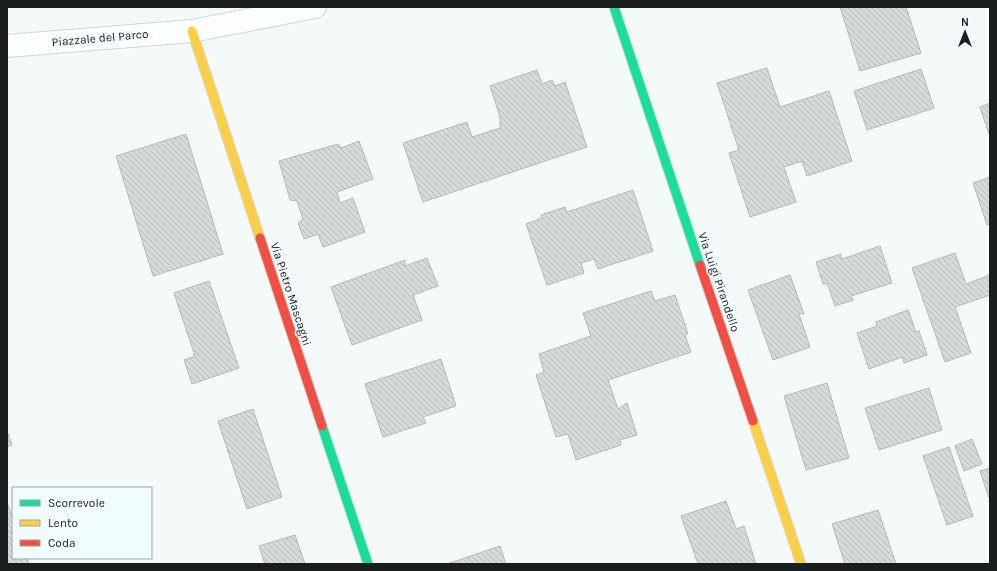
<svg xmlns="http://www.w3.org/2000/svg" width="997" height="571" font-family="Karla,sans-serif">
  <defs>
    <pattern id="building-back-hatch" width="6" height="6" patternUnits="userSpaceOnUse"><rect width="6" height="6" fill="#d5dada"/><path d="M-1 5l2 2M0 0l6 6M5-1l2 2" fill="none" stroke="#b6bbbb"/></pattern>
  </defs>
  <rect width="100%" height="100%" fill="#f4fafa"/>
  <!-- building -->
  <path fill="url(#building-back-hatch)" stroke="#b4b9b9" d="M840,7h66l15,46 -61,18z
    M767,68l13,39 49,-16 23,70 -45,15 -5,-15 -18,6 12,35 -46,15 -21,-64 10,-3 -22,-67z
    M921,69l13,39 -67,22 -13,-39z
    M537,70l5,14 10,-4 3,6 10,-4 22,65 -164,55 -20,-59 64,-21 5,15 28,-9v-11l-10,-31z
    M990,103v34l-10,-30z
    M186,134l37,120 -70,22 -37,-120z
    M359,141l14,38 -36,13 3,11 13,-5 12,34 -42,15 -5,-13 -14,5 -6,-16 5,-4 -6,-18 -7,-1 -11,-39 59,-17 3,4z
    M990,177v47l-3,1 -14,-42z
    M633,190l20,61 -55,18 -4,-10 -13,4 3,10 -37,12 -21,-61 16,-6 -1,-3 24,-8 2,5z
    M880,246l12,37 -41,13 2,4 -18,6 -8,-23 -4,1 -7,-22 25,-8 1,5z
    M955,253l11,31 24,-9v20l-35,12 16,46 -26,9 -33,-94z
    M427,258l11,28 -25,9 9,25 -70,25 -21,-58 74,-27v6z
    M790,275l14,39h-5l11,33 -37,13 -25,-70z
    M209,281l30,87 -47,16 -8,-24 11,-4 -21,-63z
    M651,291l4,10 20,-6 13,39 -3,1 6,17 -83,28 10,29 9,-6 10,32 -17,5 1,5 -45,15 -8,-26 -12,3 -20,-62 8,-3 -5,-18 52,-18 -8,-23z
    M908,310l8,22 3,-1 8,24 -23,8 -2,-6 -33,12 -12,-36 20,-7 -1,-4z
    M441,359l15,47 -33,11 3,6 -43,14 -18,-53z
    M827,383l22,75 -43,12 -22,-74z
    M929,388l13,42 -63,20 -14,-42z
    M253,409l29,88 -35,12 -29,-88z
    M7,431l5,14 -5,2z
    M972,439l10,25 -18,7 -9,-25z
    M949,447l24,69 -26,9 -24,-69z
    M990,468v33l-10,-30z
    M726,501l10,28 8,-3 12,38h-58l-17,-48z
    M7,502l6,17v39h14l2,6h-22z
    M878,510l18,54h-51l-13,-40z
    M295,535l10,29h-40l-6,-18z
    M500,546l6,18h-59z"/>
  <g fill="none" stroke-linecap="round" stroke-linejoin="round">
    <defs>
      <path id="street" d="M7,46l185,-15 123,-24"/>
      <path id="fast" d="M614,7l86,258
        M322,426l46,138"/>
      <path id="slow" d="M192,31l68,207
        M753,421l48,143"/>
      <path id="jam" d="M260,238l62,188
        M700,265l53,156"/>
    </defs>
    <!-- street casing -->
    <use href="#street" stroke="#d2d6d6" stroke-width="24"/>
    <!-- fast casing -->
    <use href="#fast" stroke="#d2d6d6" stroke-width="11"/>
    <!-- slow casing -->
    <use href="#slow" stroke="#d2d6d6" stroke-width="11"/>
    <!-- jam casing -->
    <use href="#jam" stroke="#d2d6d6" stroke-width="11"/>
    <!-- street -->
    <use href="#street" stroke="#fdfefe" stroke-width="22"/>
    <!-- fast -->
    <use href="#fast" stroke="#16e098" stroke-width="9"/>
    <!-- slow -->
    <use href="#slow" stroke="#ffcf43" stroke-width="9"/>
    <!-- jam -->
    <use href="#jam" stroke="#f24e42" stroke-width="9"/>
  </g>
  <g text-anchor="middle" stroke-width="3.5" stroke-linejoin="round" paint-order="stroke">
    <!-- street labels -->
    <g font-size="12" fill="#1b1e1f" stroke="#f1fcfd">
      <text transform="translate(100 38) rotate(-5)" y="4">Piazzale del Parco</text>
      <text transform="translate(719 282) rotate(71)" y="4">Via Luigi Pirandello</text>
      <text transform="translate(291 294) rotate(72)" y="4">Via Pietro Mascagni</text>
    </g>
  </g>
  <!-- border -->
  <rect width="997" height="571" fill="none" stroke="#1b1e1f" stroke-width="16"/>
  <!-- legend -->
  <rect x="12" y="487" width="140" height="72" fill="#f1fcfd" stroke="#9ba3a4"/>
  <rect x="20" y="500" width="20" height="6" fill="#16e098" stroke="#9ba3a4"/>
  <text x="48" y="507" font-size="12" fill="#1b1e1f">Scorrevole</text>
  <rect x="20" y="520" width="20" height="6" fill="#ffcf43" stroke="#9ba3a4"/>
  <text x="48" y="527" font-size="12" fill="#1b1e1f">Lento</text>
  <rect x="20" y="540" width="20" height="6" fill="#f24e42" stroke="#9ba3a4"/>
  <text x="48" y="547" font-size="12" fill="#1b1e1f">Coda</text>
  <!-- north arrow -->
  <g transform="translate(965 32)" stroke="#f1fcfd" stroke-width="3" paint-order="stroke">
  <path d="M0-3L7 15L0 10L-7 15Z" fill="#1b1e1f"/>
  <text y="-6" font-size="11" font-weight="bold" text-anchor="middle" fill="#1b1e1f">N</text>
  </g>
</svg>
